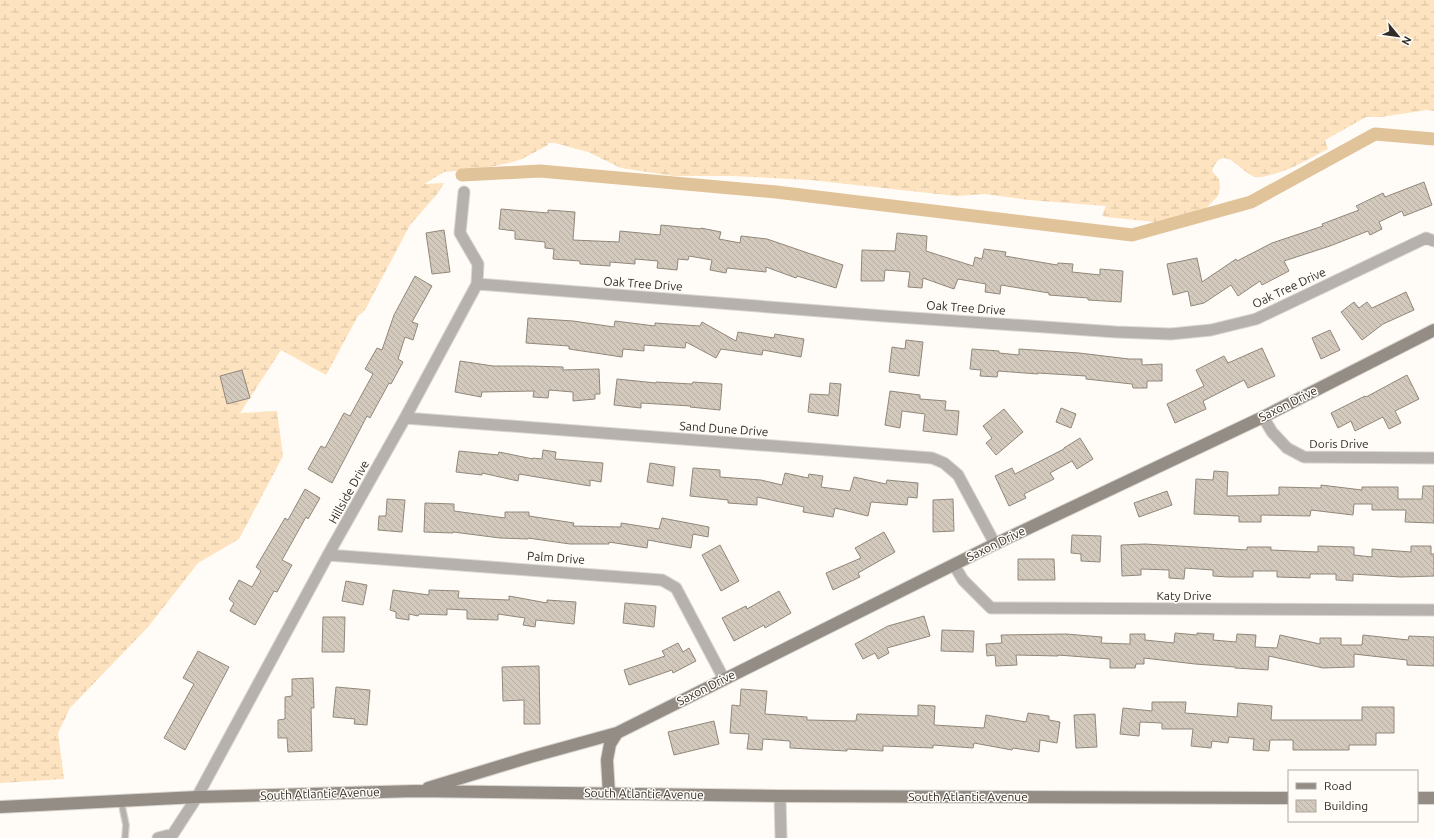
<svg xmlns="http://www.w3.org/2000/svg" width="1434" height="838" font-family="Ubuntu,sans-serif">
  <defs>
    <pattern id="wetland-marsh" width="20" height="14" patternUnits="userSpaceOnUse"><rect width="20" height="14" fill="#fde3bf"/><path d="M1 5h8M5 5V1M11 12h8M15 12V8" fill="none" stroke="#d9c3a4"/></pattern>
    <pattern id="building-back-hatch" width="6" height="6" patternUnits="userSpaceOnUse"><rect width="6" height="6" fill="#d3c9bc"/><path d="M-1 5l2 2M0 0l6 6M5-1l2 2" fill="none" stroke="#b5ada2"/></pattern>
  </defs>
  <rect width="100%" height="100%" fill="#fffbf6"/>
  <!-- wetland -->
  <path fill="url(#wetland-marsh)" d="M0,0h1434v111l-7,-1 -46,7h-15l-41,23 3,9c-18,9 -35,20 -54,25 -6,1 -12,4 -18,3 -15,-3 -33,-37 -44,-6l7,8 1,9 -2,8 -13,13 -49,13 -50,-5 -4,-2 4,-9 -77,-6 -44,-6 -29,2 -145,-16 -78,-4h-60l-52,-8 -33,-16 -33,-9h-7v2l-24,13 -11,4 -33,7 -36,3 -20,12 20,-1 -6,10 -28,32 -45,85 -7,6 -32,59 -45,-25 -41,63 37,-2 6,45 -44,83 -41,24 -50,64 -78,81 -12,25 6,46 -64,4z"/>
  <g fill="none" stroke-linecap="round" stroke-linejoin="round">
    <!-- canal -->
    <path stroke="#e1c399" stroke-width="13" d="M462,175l78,-4 236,21 356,43 119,-33 124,-68 59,5"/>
  </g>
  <!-- building -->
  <path fill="url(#building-back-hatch)" stroke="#91887c" d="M1424,182l8,23 -28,11 -2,-5 -23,11 3,7 -12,6 -2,-4 -38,15 -46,15 5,10 -27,14 -2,-4 -22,15 -7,-11 -27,18 -13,3 -3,-15 -15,4 -6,-31 30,-6 5,24 34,-23 1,2 35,-18 51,-17 -1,-2 37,-14 -3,-4 27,-13 2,4z
    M501,209l47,4v-3l27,2 -2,28 46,2 1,-11 40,4 1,-10 40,4v-1l20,4 -2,7 21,4 1,-7 26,3 76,26 -7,23 -39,-12 -1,2 -30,-11v5l-39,-4 -1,5 -16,-3 2,-10 -23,-4 -1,4 -10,-1 -1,11 -20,-2 1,-7 -23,-2v5l-25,-2v4l-30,-2v-3l-27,-2 1,-10 -9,-1v-6l-30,-3v-8l-16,-2z
    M444,230l6,42 -18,2 -6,-41z
    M897,233l30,3 -1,15 47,15 2,-9 7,2 2,-10 22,3 -1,4 52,9 1,-2 15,1 -1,8 28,3v-6l23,2 -2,31 -33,-2v-2l-39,-3v-2l-48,-8 -1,9 -15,-2 1,-8 -28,-5 -4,10 -31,-11 -1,10 -14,-1 2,-15 -25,-2 -1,11h-23l1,-31 33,1z
    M415,276l17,10 -20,36 6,2 -5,16 -8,-3 -7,22 5,3 -12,22 -2,-1 -19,35 -3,-2 -35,67 -24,-14 13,-23 4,2 19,-35 6,3 23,-42 -8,-5 12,-21 5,2 12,-35z
    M1406,292l8,18 -31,14 -21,16 -21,-28 13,-10 5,6 8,-6 5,6z
    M528,318l45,3 41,6 1,-6 40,5v-3l45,3 2,-4 34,19 2,-9 36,6 1,-4 29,5 -3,18 -38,-7 -1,5 -41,-6 -5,9 -30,-16 -1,6 -41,-3v6l-21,-2 -1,8 -53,-8v-3l-43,-3z
    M1330,330l10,20 -19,9 -9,-21z
    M906,340l17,2 -4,34 -30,-4 3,-25 13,2z
    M1262,348l13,28 -27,12 -4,-8 -41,21 3,8 -31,14 -8,-19 37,-18 -8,-16 28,-14 4,7z
    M972,349l27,2v2l20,2v-6l60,4 50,6h13v6l20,-1v17h-15v7h-14l-1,-4 -46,-5v-3l-48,-3v1l-40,-3 -1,6 -17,-1 1,-6 -11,-1z
    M460,361l33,5h36l34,1v3l36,-1 1,25h-5v5l-22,2v-9l-24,-2 -1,8 -15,-1 1,-6 -52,1 -1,5 -26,-5z
    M242,370l8,28 -23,6 -7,-28z
    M1407,375l12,24 -24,12 6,12 -12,6 -6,-12 -28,14 -4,-10 -13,7 -7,-15 34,-17 1,1z
    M617,379l39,4v-1l36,2 1,-2 29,2 -2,26 -30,-3 1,-1 -50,-3v5l-27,-3z
    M830,383l11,1 -3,32 -30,-4 2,-18 19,1z
    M890,391l30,4v4l26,2 -1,9 14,1 -2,24 -34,-4 2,-17 -23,-3 -2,17 -15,-3z
    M1061,408l15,6 -5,14 -15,-6z
    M1004,409l19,23 -27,23 -10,-12 6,-5 -9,-12z
    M1080,438l13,21 -16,10 -5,-8 -22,12 4,6 -30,15 2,4 -17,8 -14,-30 17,-8 3,6 49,-25v-1z
    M543,450l13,2 -1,7 48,4 -2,19 -11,-2v6l-71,-12 -1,7 -36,-8v2l-26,-3 3,-21 39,4 1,-3 34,7v-1l9,1z
    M650,463l25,4 -2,19 -26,-4z
    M693,468l27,2v7l41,3 21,5 3,-12 23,5 1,-4 14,2 -2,11 29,4 4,-14 32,7 1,-4 31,3 -1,15 -9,-1 -1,8 -36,-3 -3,14 -33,-8 -2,9 -30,-5 1,-5 -47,-10v8l-29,-2v-3l-38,-4z
    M1214,471l14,1 -1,24 52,-1v-8l42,1v-3l41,5v-3h36v12h24l1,-13h11v37l-29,-1 1,-12h-34v-6h-18l-1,11 -42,-5 -1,6 -49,-1v7h-22v-6l-45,-2 2,-35 17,1z
    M305,489l15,9 -12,21 -2,-2 -24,43 10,5 -15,27 -3,-1 -19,34 -25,-14 4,-8 -5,-4 10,-19 13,7 9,-16 -5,-4 29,-49 3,2z
    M1167,491l5,14 -33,12 -5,-14z
    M387,499l18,1 -3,32 -24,-2 1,-14h7z
    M953,499l1,32 -21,1v-32z
    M425,503l29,1v7l51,7v-6h24v4l45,7 -1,3 48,1v-4l38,6 3,-11 47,9 -1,10 -15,-3 -2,14 -43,-8 -1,8 -38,-6v2h-39l-42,-6v1l-28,-1 -47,-6v1l-29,-1z
    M884,532l11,20 -37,21 2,4 -27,13 -7,-17 35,-15 -6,-10z
    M1072,535l29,1 -1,26 -19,-1v-7l-10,-1z
    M1145,544l102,6v-3h24v3l47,2v-6l36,1v8l18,2v-8l39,3v-6h20v8h3v22l-33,1 -48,-3v7l-17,-1v-6h-26v4l-33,-1v-6h-24v6h-25l-15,-1v-6l-28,-2 -1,11 -15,-1v-8l-28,-1v6l-19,1 -1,-31z
    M720,545l19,36 -18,10 -19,-36z
    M1018,559h36l1,21h-37z
    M346,581l21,4 -4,20 -21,-4z
    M393,590l36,5v-5l30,1 -1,7 51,2v-4l38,7v-3l29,2 -2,22 -38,-4 -1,7 -12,-2 2,-7 -27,-4v6l-31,-1v-9l-20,-1v6l-28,-1 -1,2 -9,-2v6l-13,-2v-6l-6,-2z
    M779,591l12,22 -26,15 -1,-3 -30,16 -12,-23 24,-12 1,3z
    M625,603l31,3 -2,21 -31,-4z
    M924,616l6,20 -43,12 2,5 -11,6 -3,-6 -12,6 -8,-15 33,-18z
    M323,617h22l-1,35h-22z
    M942,630l32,1 -1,21 -32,-1z
    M1175,633l22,2v-2l17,1 -1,6 23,2 1,-8 19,1 -1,12 22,1 3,-13 40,9v-6h21v7h21l1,-10 45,5 1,-4 25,1v29l-27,-1v-5l-53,-6v13l-31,1 -54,-12 -1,14 -33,-2v-1l-40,-3 -51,-6v6h-8l-1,4h-25v-9l-52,-4v1l-42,-1 1,10 -21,1 -1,-11 -8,1 -1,-12 16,-1 -1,-8 65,-1 36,3 -1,6 29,1v-10h15v6l29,3z
    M678,643l5,9 6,-4 7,13 -23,12 -1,-3 -43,15 -5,-15 41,-14 -3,-5z
    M198,651l31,16 -44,83 -21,-12 30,-54 -11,-6z
    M539,666l1,58h-16v-24l-21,1 -1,-34z
    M313,678l1,30h-3l1,43 -24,1 -1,-14h-9v-18l7,-1v-22l7,-1v-17z
    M336,687l34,3 -3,35 -13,-1 1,-5 -22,-2z
    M741,689l26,2 -2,23 42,3v3l49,1 1,-7 61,2v-11l17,1 -1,19 50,3 2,-13 40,7 2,-9 21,3v4l11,2 -3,21 -17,-3 -1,12 -26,-4 -1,2 -38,-7 -1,5 -40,-3v3l-50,-2v5l-36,-2v2l-57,-3v-7l-27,-2 -1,11 -15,-1 2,-15 -19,-1 2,-28 8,1z
    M1152,702h34l-1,11 52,4 1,-14 34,3 -1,14h91v-13h32v26h-18v12h-27v5h-56v-10h-23l-1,11 -16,-1 1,-11 -25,-2 -1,6 -16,-2 -1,7 -20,-2 2,-17h-31v-6l-22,-1 -1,14 -19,-2 3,-26 29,3z
    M1095,714l2,33 -21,1 -2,-33z
    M714,721l5,23 -45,11 -6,-23z"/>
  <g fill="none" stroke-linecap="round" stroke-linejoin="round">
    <defs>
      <path id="lane" d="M121,801l5,24 -1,13"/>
      <path id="street" d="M477,284l407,32 232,16 55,2 40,-4 45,-11 170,-81 8,3
        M1263,417l9,15 15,16 17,9 130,1
        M405,418l527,40 12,5 14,12 37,69
        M328,555l334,25 14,8 48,91
        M954,565l9,15 28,28 443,2
        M780,796l1,42
        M158,838l15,-4 24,-37 131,-242 77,-137 72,-134 1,-20 -18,-31 4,-41"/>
      <path id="secondary" d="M428,788l102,-31 87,-24
        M609,794l-2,-34 3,-16 7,-11 378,-189 268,-127 171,-87
        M1417,798h17
        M0,807l197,-10 219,-6 364,5 509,2"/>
    </defs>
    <!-- lane casing -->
    <use href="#lane" stroke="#dad6d1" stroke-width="8"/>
    <!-- street casing -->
    <use href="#street" stroke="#dad6d1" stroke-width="13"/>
    <!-- secondary casing -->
    <use href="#secondary" stroke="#dad6d1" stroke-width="14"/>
    <!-- lane -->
    <use href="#lane" stroke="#b6b1ac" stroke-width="5.5"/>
    <!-- street -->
    <use href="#street" stroke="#b6b1ac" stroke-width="11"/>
    <!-- secondary -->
    <use href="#secondary" stroke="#948d85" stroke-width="12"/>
  </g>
  <g text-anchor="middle" stroke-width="3" stroke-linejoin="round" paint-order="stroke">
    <!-- street labels -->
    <g font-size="12" fill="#302c27" stroke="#fffbf6">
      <text transform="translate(643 284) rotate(4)" y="4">Oak Tree Drive</text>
      <text transform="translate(1289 288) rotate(-25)" y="4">Oak Tree Drive</text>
      <text transform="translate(966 308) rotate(4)" y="4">Oak Tree Drive</text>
      <text transform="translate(1288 404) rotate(-27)" y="4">Saxon Drive</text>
      <text transform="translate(724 429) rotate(4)" y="4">Sand Dune Drive</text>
      <text x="1339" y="448">Doris Drive</text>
      <text transform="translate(349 492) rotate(-61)" y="4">Hillside Drive</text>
      <text transform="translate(996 544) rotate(-26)" y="4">Saxon Drive</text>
      <text transform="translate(556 558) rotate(4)" y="4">Palm Drive</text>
      <text x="1184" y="600">Katy Drive</text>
      <text transform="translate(706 688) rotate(-27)" y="4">Saxon Drive</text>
      <text transform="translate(320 794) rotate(-2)" y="4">South Atlantic Avenue</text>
      <text transform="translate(644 794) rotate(1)" y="4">South Atlantic Avenue</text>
      <text x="968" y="801">South Atlantic Avenue</text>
    </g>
  </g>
  <!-- legend -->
  <rect x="1288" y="770" width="130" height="52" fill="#fffbf6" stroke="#aca8a3"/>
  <rect x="1296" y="783" width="20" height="6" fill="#948d85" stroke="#aca8a3"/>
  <text x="1324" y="790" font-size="12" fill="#302c27">Road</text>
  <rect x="1296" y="800" width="20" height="12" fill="url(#building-back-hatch)" stroke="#aca8a3"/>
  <text x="1324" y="810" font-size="12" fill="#302c27">Building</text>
  <!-- north arrow -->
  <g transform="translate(1398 36) rotate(119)" stroke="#fffbf6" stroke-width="3" paint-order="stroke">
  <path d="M0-3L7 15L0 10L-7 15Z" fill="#302c27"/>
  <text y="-6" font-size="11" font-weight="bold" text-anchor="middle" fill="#302c27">N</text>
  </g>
</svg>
